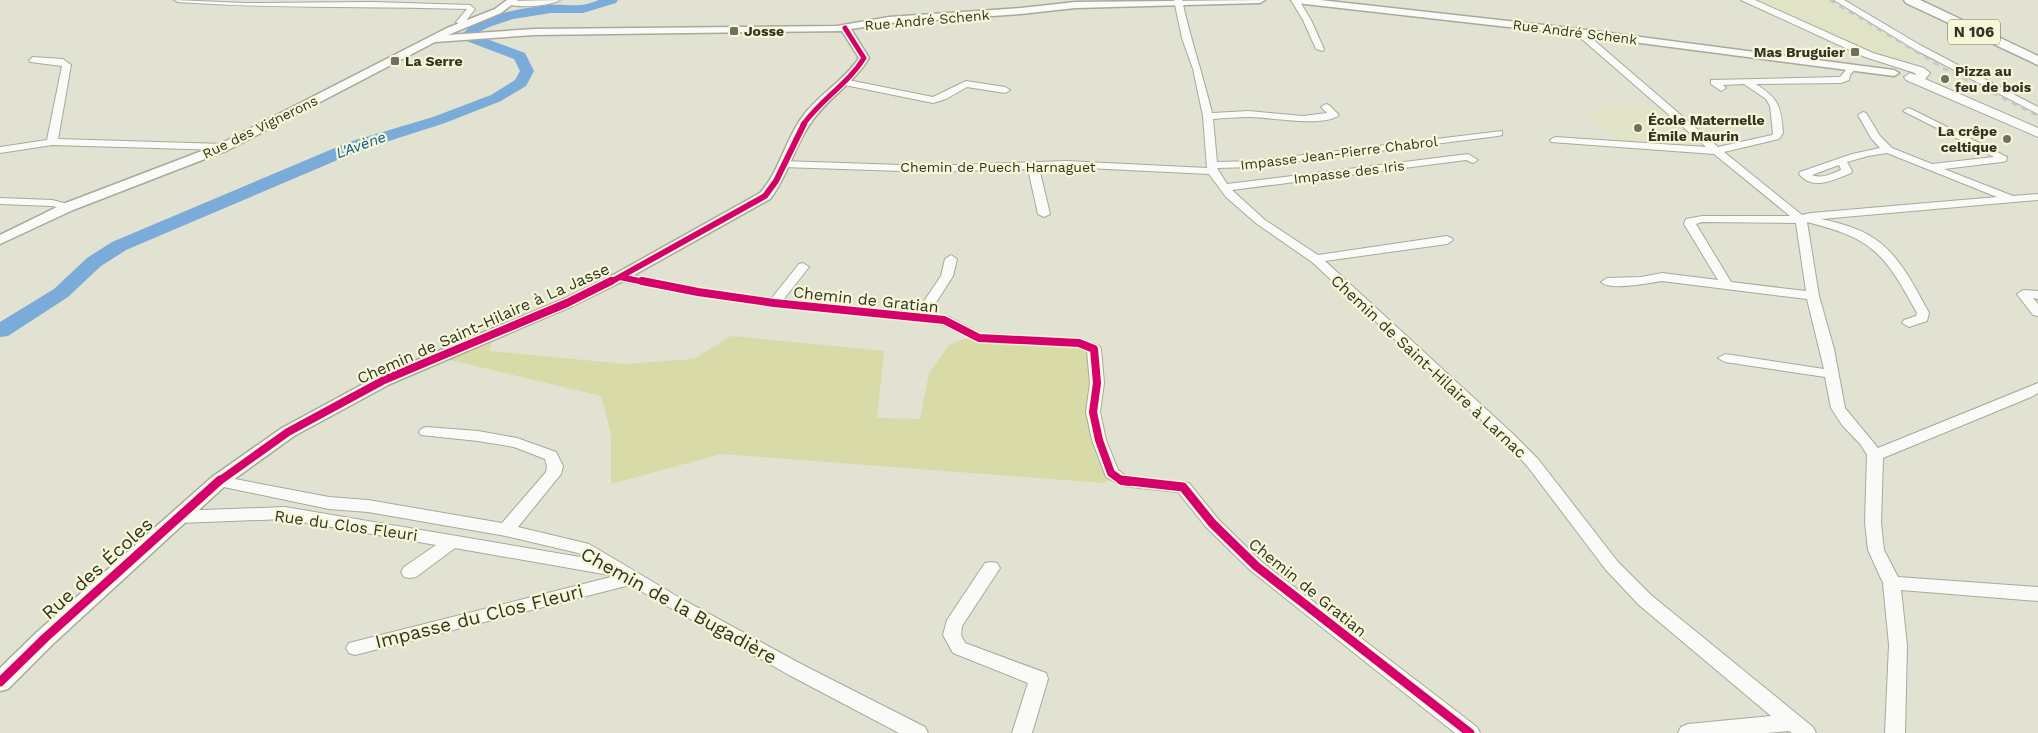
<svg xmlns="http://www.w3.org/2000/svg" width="2038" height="733" font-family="'Work Sans',sans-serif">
  <rect width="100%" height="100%" fill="#e1e2d1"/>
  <!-- built -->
  <path fill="#e0e3c5" d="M1736,0h93l93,60h-51z
    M1610,109h52l1,2 -5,4 20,16 16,5 12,11 -86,-4 -35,-31z"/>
  <!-- green -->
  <path fill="#d8daa7" d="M731,336l153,15 -7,67 43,1 9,-46 21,-29 18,-6 105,6 16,7 5,96 22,28 -12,8 -383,-29 -110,30v-50l-10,-38 -155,-37 46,-20 -2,12 135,13 69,-5z"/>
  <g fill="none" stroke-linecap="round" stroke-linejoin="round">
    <!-- river -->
    <path fill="#7babd8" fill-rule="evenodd" d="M599,0h19l-2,3 -33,10h-32l-38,6 -24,8 -12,6 -1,2 49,18 9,18 -8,15 -25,15 -56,22 -84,27 -235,100 -25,16 -33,31 -60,39 -8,1v-15l54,-33 33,-31 25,-16 237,-100 84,-25 58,-22 24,-15 5,-9 -6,-12 -50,-19 -2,-3c8,-23 66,-29 87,-32 11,-1 21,1 31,0 6,0 13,-3 19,-5z"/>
    <defs>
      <path id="minor" d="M174,0l72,3 127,-1 97,3 5,4 -10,13 3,3 -4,2 -8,-5 11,-13c-97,-3 -193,0 -289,-7z
        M560,0c-9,6 -45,9 -54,3l4,-2z
        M1174,0h8c8,38 21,75 30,113l37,-2 54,5 24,-3 -6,-6 5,-3 3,1 10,10c-16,13 -69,2 -90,2 -12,0 -24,1 -36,2l4,43 36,-1 249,-30v4l-4,1 -245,31 -36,1 10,16 241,-30 10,6 -5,3 -7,-3 -234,30 33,30 53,35 129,-19 4,2 2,2 -6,4 -122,17 187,172 26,26 80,103 33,33 162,132 3,6h-24l-3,-2 -22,2h-89l3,-6 7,-3 83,-8 -132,-111 -33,-35 -78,-103 -26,-28 -190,-177 -55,-38 -31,-27 -17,-23 -143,-7 -27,1 11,46 -6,3 -6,-3 -10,-45 -97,3 -148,-5 -5,-3 5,-3 148,5 135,-5 141,7 -4,-52 -10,-47 -11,-31z
        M1291,0h8l12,20 13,29 -1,2 -7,-2 -13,-29z
        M1834,0h10l76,45 118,62v7l-124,-65z
        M1576,30h6l136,117 54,-12 1,-2 -3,-27 -4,-7 -22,-15 -21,1 3,3 -5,3 -10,-7v-4l129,-3 10,-12h6l1,2 -7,8 -1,5 -8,3 -85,1c23,15 25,22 27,49l-4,6 -55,13 78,63 9,-2 186,-16 -110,-44 -19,3 -21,6 5,9 -1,2c-17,7 -38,18 -52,1l1,-2 52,-18 28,-6 -9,-10 -13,-23 5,-3 3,1 14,23 12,12 40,16 62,-7 -91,-46 5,-3 3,1 96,48 -1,4 -4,1 -58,7 69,27 25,-2v6l-217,19c18,4 39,9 54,20 25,17 40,48 54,74l-2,8 -18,6 -7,-4 2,-3 12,-4 1,-3c-33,-60 -43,-74 -110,-91l12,74 15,53 11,59 33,40 160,-65v10l-7,4 -148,61 -2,65 3,27 14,27 140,10v14l-137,-11 6,55 -2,88h-20l4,-88 -6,-62 -15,-33 -3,-27 2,-68 -6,-10 -19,-20 -11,-17 -6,-31 -100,-15 -7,-4 7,-4 99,15 -17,-70 -145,-18c-13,2 -52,10 -61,1l6,-4 34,-1 21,-4 56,7 -34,-56 2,-5 16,-3h88l-76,-62 -163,-12 -1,-2 5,-3 151,10 -130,-113zM1839,165l2,5c-10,4 -19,9 -29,5zM1702,222l94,1 10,68 -75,-9 -35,-58z
        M33,57l30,2 8,6 -13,74 166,5 5,3 -5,3 -172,-5 -52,8v-6l47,-7 15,-74 -32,-4 -1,-2z
        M843,79l90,18 33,-16 39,6 5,3 -5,3 -38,-6 -21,12 -13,4 -93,-19 -2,-2z
        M0,198l52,2 20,5 2,2 -6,3 -16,-4 -52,-2z
        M951,255l6,4 -4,17 -25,39 21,2 32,17 98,5 20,7 2,3 3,34 -4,29 6,28 12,30 8,6 63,7 29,36 44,43 215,165 3,6h-25l-205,-163 -44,-43 -28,-35 -56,-6 -16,-9 -14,-37 -6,-28 4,-29 -3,-32 -10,-4 -98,-5 -38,-18 -167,-17 -76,-11 -78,-15 -6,-4 6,-4 78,15 73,11 28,-35 4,-1 6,4 -26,33 133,13 25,-37 4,-17z
        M2023,290l15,1v8l-5,-1 5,6v12l-5,-1 -16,-21z
        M426,427l52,4 39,7 39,14 7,14 -2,8 -43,53 71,17 91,54 123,67 122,62 3,6h-29l-110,-58 -159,-90 -275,70 -6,-2 -3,-5 3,-5 266,-67 -160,-28 -39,29 -6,1 -6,-1 -3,-5 3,-5 32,-22 -151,-26 -107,4 -6,-2 -2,-4 2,-4 6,-2 107,-4 301,51 -8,-5 -72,-17 -138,-24 -39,-3 -110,-23 -6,-1 -2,-4 2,-4 6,-1 110,21 39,3 134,23 44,-51 1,-6 -2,-7 -31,-12 -36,-6 -57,-6 -2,-3 2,-3z
        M991,562l6,1 3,5 -38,58 -1,9 4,8 81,30 2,6 -16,54h-20l16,-50 -75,-30 -10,-18 4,-15 38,-57z"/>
      <path id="tertiary" d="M507,0h11l-17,13 -53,22 86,-6 303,-3 52,-9 132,-9 54,-6 190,-2 -5,3 -185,5 -54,6 -132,9 -38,6 18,29c-15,25 -40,39 -57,63 -18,24 -23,54 -42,78l-145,81 -53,26 -182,78 -96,52 -68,49 -173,159 -45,45 -8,2v-23l37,-36 175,-155 70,-49 96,-52 184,-76 53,-26 145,-81c20,-22 25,-53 43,-77 16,-22 41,-35 56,-58l-17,-27 -308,4 -99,7 -207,108 -155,60 -73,34v-9l63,-31 157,-60 227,-116 48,-19z
        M1291,0h29l259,29 315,41 5,3 -5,3 -315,-41 -283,-32z"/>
      <path id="secondary" d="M1741,0h14l118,53 51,15 6,5 -5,6 113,49v9l-132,-57 -2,-3 6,-4 6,2 -1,-2 -50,-16z"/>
      <path id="trunk" d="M1904,0h16l118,56v9l-132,-62z"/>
    </defs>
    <!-- minor casing -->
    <use href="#minor" stroke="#a8a99b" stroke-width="2"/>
    <!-- tertiary casing -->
    <use href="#tertiary" stroke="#a8a99b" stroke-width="3"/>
    <!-- secondary casing -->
    <use href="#secondary" stroke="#a8a99b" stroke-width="2"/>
    <!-- trunk casing -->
    <use href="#trunk" stroke="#a8a99b" stroke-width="3"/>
    <!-- minor -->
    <use href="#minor" fill="#fafbf8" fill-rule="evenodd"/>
    <!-- tertiary -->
    <use href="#tertiary" fill="#fafbf8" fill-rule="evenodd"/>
    <!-- secondary -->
    <use href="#secondary" fill="#fafbf8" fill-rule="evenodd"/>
    <!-- trunk -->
    <use href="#trunk" fill="#fafbf8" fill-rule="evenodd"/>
    <!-- rail -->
    <path stroke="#c7c7c3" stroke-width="2.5" stroke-dasharray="5.5 5.5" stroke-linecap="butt" d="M1830,0l113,68 95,48"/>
    <defs>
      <path id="cycleway-far3" d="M803,125c17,-25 45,-41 61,-67l-19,-30"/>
      <path id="cycleway-far2" d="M620,277l29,6
        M609,283l156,-87 11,-15 28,-57"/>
      <path id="cycleway-far1" d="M642,281l56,11 76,11 170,17 35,18 100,5 15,6 3,34 -4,29 6,28 12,33 11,8 7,1
        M218,482l70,-50 96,-52 183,-77 44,-22"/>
      <path id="cycleway" d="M1121,480l62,7 29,36 44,43 214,167
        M0,682l45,-44 175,-158"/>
    </defs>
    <!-- cycleway-far3 casing -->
    <use href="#cycleway-far3" stroke="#f5f7d6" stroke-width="7"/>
    <!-- cycleway-far2 casing -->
    <use href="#cycleway-far2" stroke="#f5f7d6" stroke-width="9"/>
    <!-- cycleway-far1 casing -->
    <use href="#cycleway-far1" stroke="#f5f7d6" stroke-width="11"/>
    <!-- cycleway casing -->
    <use href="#cycleway" stroke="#f5f7d6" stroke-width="12"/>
    <!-- cycleway-far3 -->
    <use href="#cycleway-far3" stroke="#d6006c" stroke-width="5"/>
    <!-- cycleway-far2 -->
    <use href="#cycleway-far2" stroke="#d6006c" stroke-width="6"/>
    <!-- cycleway-far1 -->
    <use href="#cycleway-far1" stroke="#d6006c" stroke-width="8"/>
    <!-- cycleway -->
    <use href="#cycleway" stroke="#d6006c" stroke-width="9"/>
  </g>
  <!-- markers -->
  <g fill="#6f7062" stroke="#f5f7d6" stroke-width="2">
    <rect x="729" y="26" width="10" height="10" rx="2.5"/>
    <rect x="1850" y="47" width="10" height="10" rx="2.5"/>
    <rect x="390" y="56" width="10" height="10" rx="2.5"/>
    <circle cx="1945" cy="79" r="5"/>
    <circle cx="1638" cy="128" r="5"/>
    <circle cx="2007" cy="139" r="5"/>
  </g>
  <g text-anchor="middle" stroke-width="4.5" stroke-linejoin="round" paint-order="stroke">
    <!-- far-street labels -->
    <g font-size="14" fill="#323326" stroke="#f5f7d6">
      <text transform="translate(927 20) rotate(-5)" y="5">Rue André Schenk</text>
      <text transform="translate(1575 32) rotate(7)" y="5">Rue André Schenk</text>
      <text transform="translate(260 127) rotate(-26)" y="5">Rue des Vignerons</text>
      <text transform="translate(1339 153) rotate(-7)" y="5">Impasse Jean-Pierre Chabrol</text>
      <text x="998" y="172">Chemin de Puech Harnaguet</text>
      <text transform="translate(1349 172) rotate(-7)" y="5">Impasse des Iris</text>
    </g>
    <!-- far-poi labels -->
    <g font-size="14" font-weight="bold" fill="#323326" stroke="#f5f7d6" text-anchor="start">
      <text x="744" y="36">Josse</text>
      <text x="1845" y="57" text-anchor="end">Mas Bruguier</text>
      <text x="405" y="66">La Serre</text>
      <text x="1955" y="76">Pizza au<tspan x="1955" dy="16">feu de bois</tspan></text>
      <text x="1648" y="125">École Maternelle<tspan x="1648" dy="16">Émile Maurin</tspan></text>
      <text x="1997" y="136" text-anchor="end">La crêpe<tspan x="1997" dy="16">celtique</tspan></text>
    </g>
    <!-- shield labels -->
    <rect fill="#f5f7d6" stroke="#6c6e5b" stroke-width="1" x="1948" y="19.5" width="52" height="25" rx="4"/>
    <g font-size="15" font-weight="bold" fill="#323326">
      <text x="1974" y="37">N 106</text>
    </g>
    <!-- far-water labels -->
    <g font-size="15" font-style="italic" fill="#0d599b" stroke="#f5f7d6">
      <text transform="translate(361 145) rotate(-20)" y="5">L'Avène</text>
    </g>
    <!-- street labels -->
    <g font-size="16" fill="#323326" stroke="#f5f7d6">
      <text transform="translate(866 299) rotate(6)" y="6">Chemin de Gratian</text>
      <text transform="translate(483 323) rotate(-24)" y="6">Chemin de Saint-Hilaire à La Jasse</text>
      <text transform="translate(1429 366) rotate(43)" y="6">Chemin de Saint-Hilaire à Larnac</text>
      <text transform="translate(346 525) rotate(8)" y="6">Rue du Clos Fleuri</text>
      <text transform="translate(1308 587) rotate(39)" y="6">Chemin de Gratian</text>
    </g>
    <!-- near-street labels -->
    <g font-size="19" fill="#323326" stroke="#f5f7d6">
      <text transform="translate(97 568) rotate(-42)" y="7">Rue des Écoles</text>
      <text transform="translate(679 605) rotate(29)" y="7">Chemin de la Bugadière</text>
      <text transform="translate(479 616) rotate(-14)" y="7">Impasse du Clos Fleuri</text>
    </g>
  </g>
</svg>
